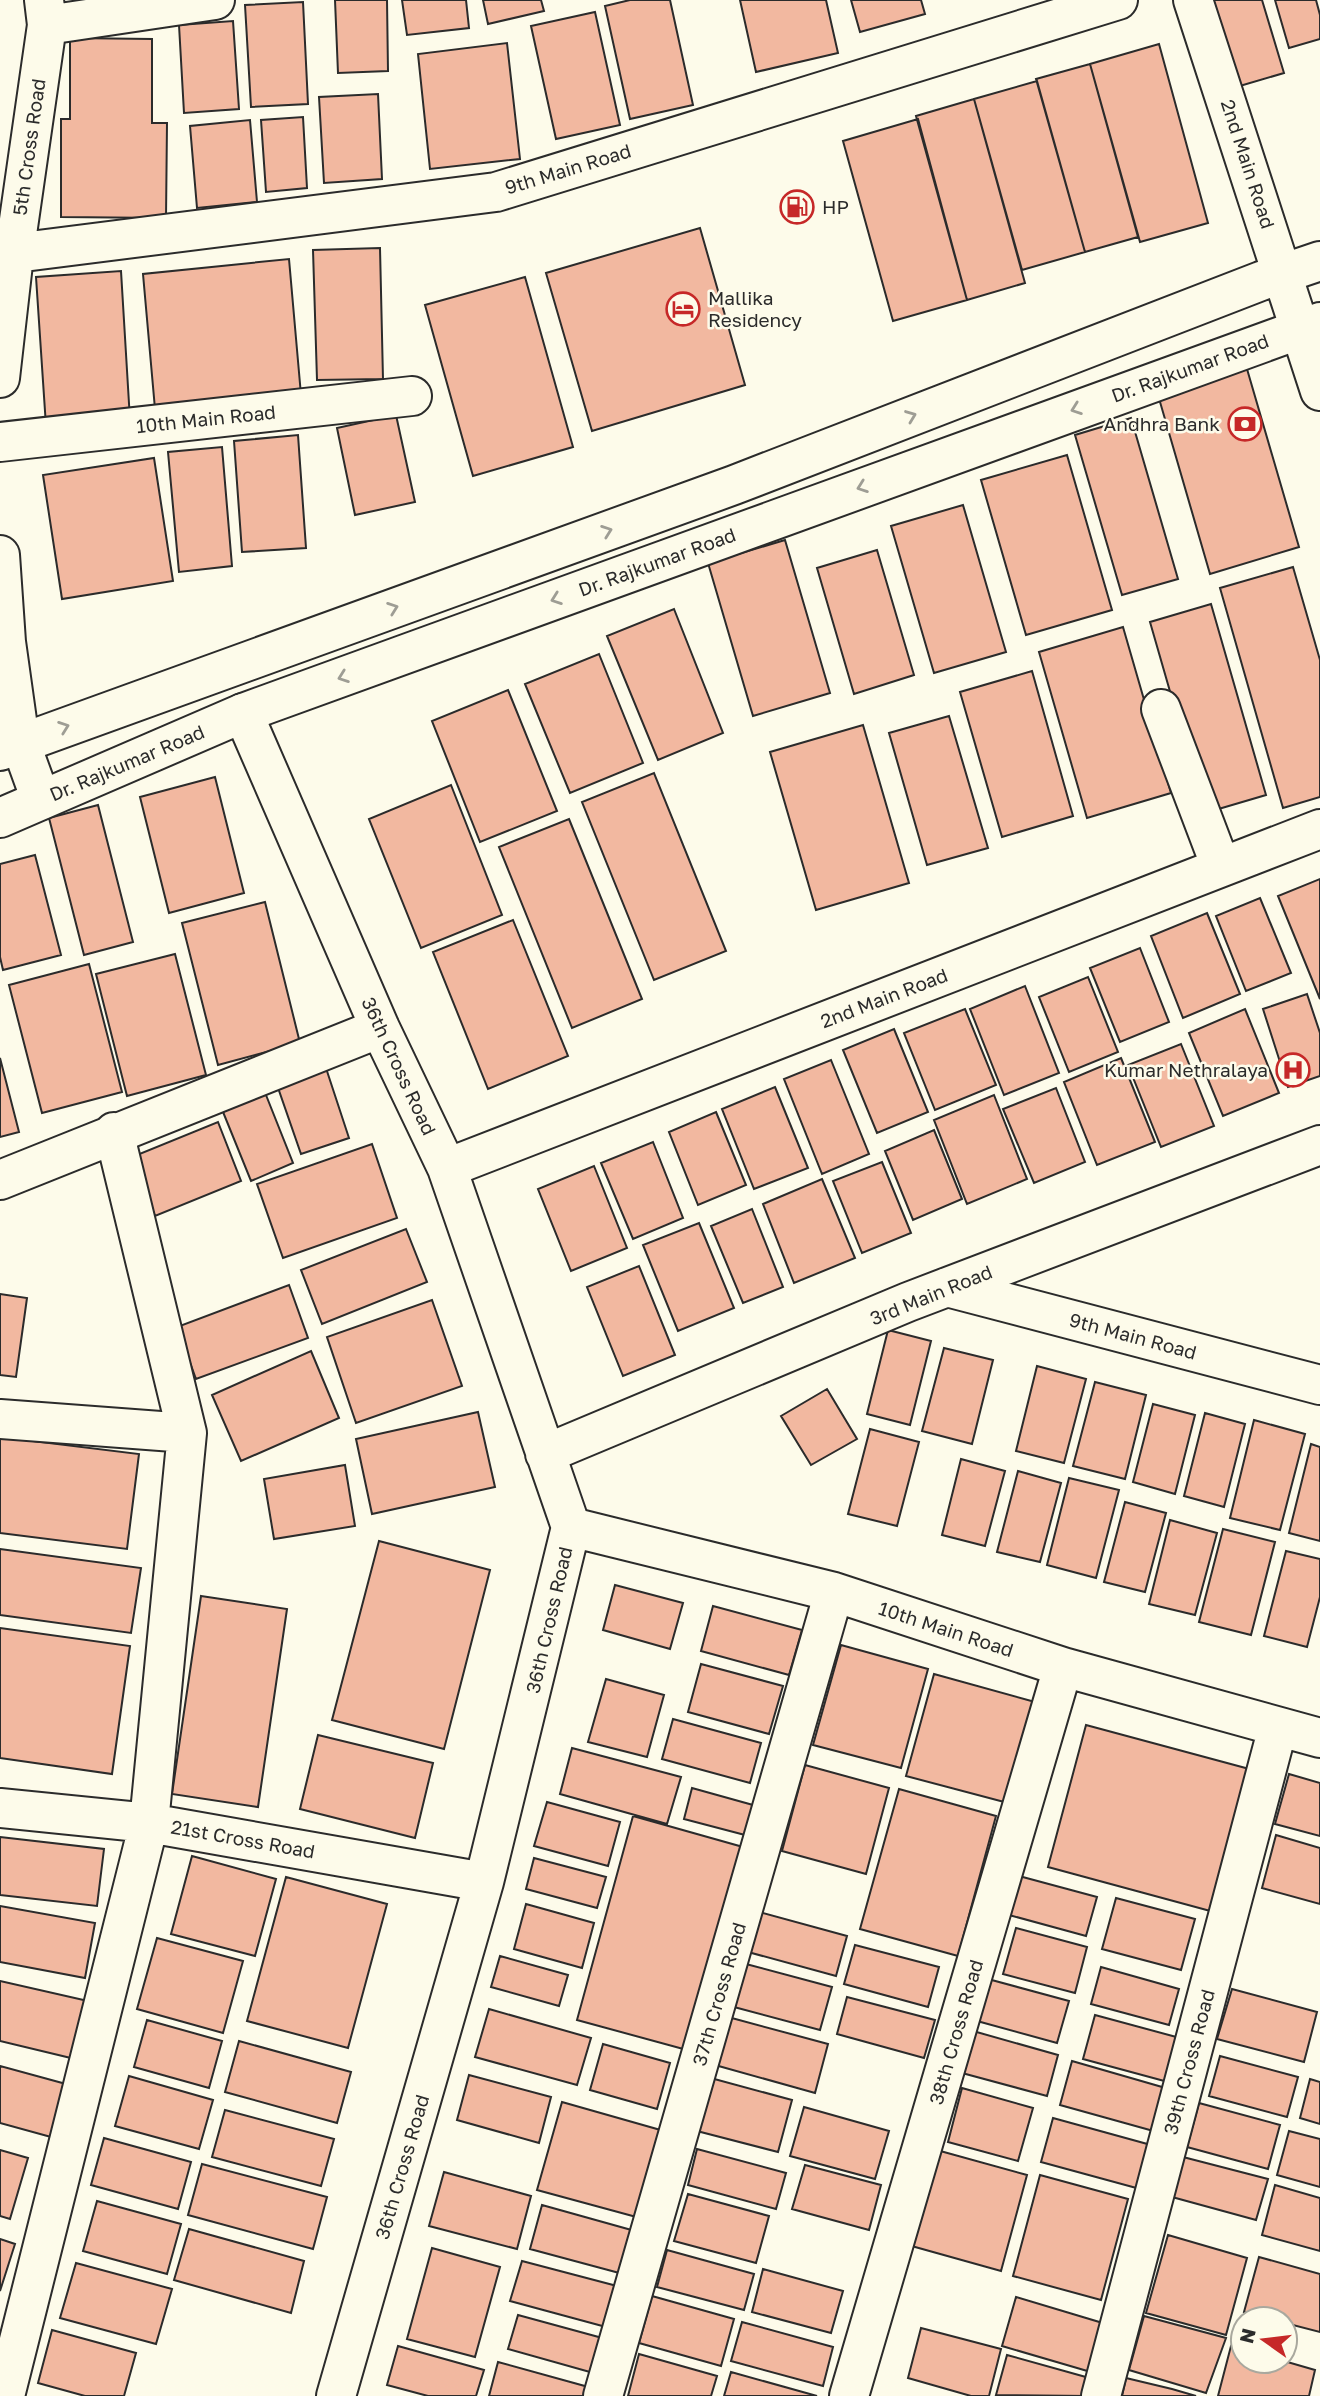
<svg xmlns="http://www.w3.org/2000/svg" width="1320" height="2396" font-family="'Golos Text',sans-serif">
  <rect width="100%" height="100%" fill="#fdfbea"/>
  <!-- building -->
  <path fill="#f2b8a0" stroke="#2b2b2b" stroke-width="2" d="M335,0h52l1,71 -50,2z
    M402,0h64l3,28 -62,7z
    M483,0h58l3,11 -56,13z
    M630,0h40l23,105 -63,14 -25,-113z
    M740,0h86l12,53 -82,19z
    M851,0h70l4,14 -65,18z
    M1207,0h55l22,73 -51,15z
    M1275,0h41l4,15v24l-31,9z
    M303,2l5,102 -57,3 -6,-102z
    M595,12l25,113 -64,14 -25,-113z
    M233,21l6,88 -55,4 -5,-88z
    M70,38l82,1v84h15l-1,95 -105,-1v-98h9z
    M507,43l13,116 -90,10 -12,-115z
    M1159,44l49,179 -68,19 -50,-178z
    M1090,64l48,173 -53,15 -49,-173z
    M1037,81l48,171 -63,18 -48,-171z
    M378,94l4,85 -58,4 -5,-86z
    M974,99l51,184 -58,17 -51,-184z
    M303,117l4,71 -41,4 -5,-72z
    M918,119l49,181 -74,21 -50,-180z
    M250,120l7,82 -60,6 -7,-82z
    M700,228l45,157 -153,46 -46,-158z
    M380,248l3,131 -66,1 -4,-130z
    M289,259l12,136 -146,14 -12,-135z
    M121,271l9,149 -84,6 -10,-149z
    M525,277l48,170 -100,29 -48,-171z
    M1247,369l52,178 -89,27 -52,-179z
    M396,415l19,87 -60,13 -18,-87z
    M1131,418l47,161 -56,16 -47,-160z
    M298,435l8,113 -64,4 -8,-111z
    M222,447l10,119 -53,6 -11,-120z
    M1067,455l45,155 -86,25 -45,-155z
    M154,458l19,123 -111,18 -19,-124z
    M963,505l43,147 -72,21 -43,-147z
    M785,540l45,153 -77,23 -45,-153z
    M877,550l37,125 -60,19 -37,-126z
    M1293,567l27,93v137l-37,11 -63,-220z
    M1211,604l55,191 -61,18 -55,-191z
    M674,609l49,124 -65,27 -51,-124z
    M1123,627l48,166 -84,25 -48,-166z
    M599,654l44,109 -73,30 -45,-109z
    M1032,671l41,145 -71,21 -42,-145z
    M508,690l49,121 -77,31 -48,-121z
    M949,716l39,132 -61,17 -38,-132z
    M863,725l46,158 -93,27 -46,-158z
    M654,773l72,178 -72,29 -72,-178z
    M215,777l29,116 -75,20 -29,-116z
    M451,785l51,130 -81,33 -52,-129z
    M98,805l35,137 -49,13 -35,-137z
    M569,819l73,180 -70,29 -73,-181z
    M35,855l26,100 -58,15 -3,-13v-93z
    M1320,879v120l-42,-103z
    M1260,898l31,75 -45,18 -30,-75z
    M265,902l35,141 -82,22 -36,-142z
    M1207,913l33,81 -57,24 -32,-82z
    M513,920l55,136 -80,33 -55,-137z
    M1140,948l29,74 -49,20 -30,-74z
    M175,954l31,121 -79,21 -31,-122z
    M89,964l33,128 -80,21 -33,-128z
    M1088,977l30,75 -49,20 -30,-75z
    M1025,986l34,87 -55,22 -34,-86z
    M1307,994l13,39v43l-32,11 -25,-78z
    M965,1009l31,76 -61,25 -31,-77z
    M1245,1009l34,84 -56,23 -34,-83z
    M894,1029l34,83 -51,21 -34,-83z
    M1181,1044l33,82 -53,21 -33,-82z
    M0,1058l19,74 -19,5z
    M1121,1058l34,84 -58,23 -33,-83z
    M831,1060l38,94 -47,20 -38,-95z
    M324,1062l25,76 -48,16 -26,-75z
    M775,1087l33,81 -54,21 -32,-80z
    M1056,1088l29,74 -51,21 -31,-74z
    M264,1090l29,73 -42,18 -30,-74z
    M994,1095l33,84 -60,25 -33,-84z
    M716,1112l30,73 -48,20 -29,-73z
    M218,1122l23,59 -86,35 -23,-59z
    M934,1130l28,69 -49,21 -28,-69z
    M653,1142l30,76 -50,21 -32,-76z
    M372,1144l25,74 -114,40 -26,-74z
    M882,1162l29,71 -49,20 -29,-72z
    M594,1166l33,82 -56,23 -33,-82z
    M822,1179l33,79 -61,25 -31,-79z
    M752,1209l31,78 -40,16 -32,-77z
    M699,1223l35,85 -56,23 -35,-86z
    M406,1229l21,53 -105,42 -21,-54z
    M639,1266l36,89 -52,21 -36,-89z
    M289,1285l19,53 -112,41 -19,-52z
    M0,1294l27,4 -11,79 -16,-2z
    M432,1300l30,86 -106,37 -29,-86z
    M888,1330l43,11 -21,84 -43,-11z
    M944,1348l49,12 -21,84 -50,-13z
    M311,1351l28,67 -98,43 -29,-66z
    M1037,1366l49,13 -22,84 -48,-12z
    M1095,1382l51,13 -21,84 -52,-13z
    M827,1389l30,50 -46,26 -30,-49z
    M1153,1404l42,11 -20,79 -42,-12z
    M478,1412l17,75 -123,27 -16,-75z
    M1205,1413l40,11 -21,83 -40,-11z
    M1254,1420l51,14 -25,96 -50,-12z
    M870,1429l49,13 -22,84 -49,-12z
    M0,1437l139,17 -12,95 -127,-16z
    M1311,1444l9,3v94l-31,-8z
    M961,1459l44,12 -20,75 -43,-11z
    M345,1465l10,61 -81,13 -10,-60z
    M1018,1471l43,12 -21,79 -43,-10z
    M1069,1478l50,12 -23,88 -49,-13z
    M1125,1502l41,11 -21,79 -41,-10z
    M1170,1520l47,13 -22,82 -46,-11z
    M1223,1529l52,13 -24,93 -52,-13z
    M379,1541l111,29 -46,179 -112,-29z
    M0,1549l141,19 -10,65 -131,-18z
    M1286,1551l34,8v38l-13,50 -43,-11z
    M615,1585l68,18 -13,46 -67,-19z
    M201,1596l86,13 -29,198 -86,-13z
    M713,1606l89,24 -13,45 -88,-24z
    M0,1628l130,18 -18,128 -112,-16z
    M841,1645l87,24 -27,99 -88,-23z
    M701,1664l82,22 -14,48 -81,-22z
    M934,1674l101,28 -27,101 -102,-27z
    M606,1679l58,16 -17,62 -59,-15z
    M673,1719l88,24 -11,40 -88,-24z
    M1086,1725l167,45 -39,142 -166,-45z
    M318,1735l115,28 -18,75 -115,-29z
    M572,1748l109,29 -14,47 -107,-30z
    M805,1765l84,23 -23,86 -84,-23z
    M1289,1774l31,9v53l-45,-12z
    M692,1788l61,17 -8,30 -61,-16z
    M899,1789l97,27 -38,140 -98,-27z
    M547,1802l73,20 -12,44 -74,-20z
    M633,1816l110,31 -56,203 -110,-30z
    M1276,1835l44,13v56l-58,-16z
    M0,1837l104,12 -7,57 -97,-11z
    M192,1856l84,23 -21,77 -84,-22z
    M534,1858l72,19 -9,31 -71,-19z
    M1019,1876l78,21 -11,39 -77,-21z
    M286,1877l101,27 -39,144 -101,-27z
    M1116,1898l79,21 -14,51 -79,-21z
    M526,1904l68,19 -12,45 -68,-19z
    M0,1906l95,17 -10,55 -85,-16z
    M759,1912l88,24 -11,40 -88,-24z
    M1016,1928l71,19 -12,46 -72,-19z
    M157,1938l86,23 -20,72 -86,-24z
    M855,1945l84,22 -11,40 -84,-23z
    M500,1956l68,19 -9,31 -68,-19z
    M746,1964l86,23 -12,43 -86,-23z
    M1101,1967l78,22 -10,36 -78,-21z
    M988,1979l81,22 -12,42 -80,-22z
    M0,1981l88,20 -13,58 -75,-18z
    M1232,1989l85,23 -13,50 -87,-23z
    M847,1997l88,23 -11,38 -87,-24z
    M489,2009l102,29 -14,47 -102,-28z
    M1095,2015l85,23 -12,44 -85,-23z
    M728,2017l100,27 -13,49 -100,-28z
    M147,2020l75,21 -13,47 -75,-21z
    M973,2031l85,24 -11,41 -85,-23z
    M239,2041l112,31 -14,51 -112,-31z
    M603,2044l67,19 -13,46 -67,-19z
    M1220,2056l78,21 -11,40 -78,-21z
    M1072,2061l97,28 -12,43 -97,-27z
    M0,2066l66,18 -15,53 -51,-14z
    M469,2075l82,22 -12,46 -82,-23z
    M129,2076l84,24 -14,49 -84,-23z
    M707,2077l85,23 -14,52 -85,-22z
    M1310,2079l10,3v42l-20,-6z
    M962,2088l71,20 -15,53 -70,-19z
    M562,2102l102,29 -24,87 -103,-28z
    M1199,2103l81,22 -12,44 -81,-22z
    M804,2107l85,24 -14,48 -85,-23z
    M225,2110l109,29 -13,47 -109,-29z
    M1053,2118l98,27 -11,44 -99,-27z
    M1289,2131l31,8v48l-43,-12z
    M104,2138l87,24 -13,47 -87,-24z
    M697,2149l89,24 -10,36 -88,-24z
    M933,2149l94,26 -26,96 -93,-26z
    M0,2150l28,8 -18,61 -10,-3z
    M1183,2157l85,22 -12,41 -84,-23z
    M202,2164l125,33 -14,52 -125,-34z
    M805,2165l76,20 -12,45 -77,-21z
    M444,2172l87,24 -14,53 -88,-23z
    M1040,2175l88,24 -27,101 -88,-24z
    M1275,2185l45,13v53l-58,-16z
    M688,2194l81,22 -13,47 -82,-22z
    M97,2201l84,23 -14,50 -84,-23z
    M542,2205l93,26 -12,43 -93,-25z
    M189,2229l115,32 -13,52 -117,-33z
    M1168,2235l79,23 -21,77 -80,-22z
    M0,2239l15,5 -15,47z
    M432,2248l68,19 -25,90 -68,-18z
    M667,2250l87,24 -10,36 -87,-23z
    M1259,2257l61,17v58l-35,-9v-4h-14l-27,-7z
    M522,2261l95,25 -11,41 -96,-26z
    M76,2263l96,26 -16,55 -96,-26z
    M763,2269l80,22 -12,42 -79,-21z
    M652,2296l82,23 -13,47 -82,-23z
    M1016,2297l100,30 -15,48 -99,-29z
    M518,2315l88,24 -9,35 -89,-25z
    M1144,2316l82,22 -20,55 -77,-23z
    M742,2322l91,25 -10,39 -92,-25z
    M921,2328l80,21 -12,47h-18l-63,-18z
    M52,2330l84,23 -12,43h-39l-47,-13z
    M398,2346l86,24 -8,26h-48l-41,-11z
    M1231,2346l12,4v11h41l31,9 -6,26h-91z
    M639,2354l78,22 -6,20h-83z
    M1007,2355l86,24 -5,17 -92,-1z
    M498,2362l94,26 -3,8h-100z
    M731,2372l86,24h-93z
    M1126,2378l46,11 24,7h-74z"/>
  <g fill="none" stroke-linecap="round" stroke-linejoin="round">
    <defs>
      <path id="minor" d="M1193,0l127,391
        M47,25l168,-25
        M0,255l496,-63 622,-192
        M0,378l14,-123 33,-230 -3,-25
        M0,442l412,-46
        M0,555l6,87 14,100 21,58
        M1161,709l60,158
        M243,713l137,315 67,140 124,359 -87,355 -148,514
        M447,1168l873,-339
        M0,1180l380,-152
        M947,1287l373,98
        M0,1419l187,14
        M545,1454l363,-152 412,-157
        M571,1527l263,65 229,75 257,71
        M0,1808l149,15 335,59
        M5,2396l144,-573 38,-390 -73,-301
        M603,2396l231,-804
        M849,2396l214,-729
        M1101,2396l177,-669"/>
      <path id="major" d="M0,751l734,-266 527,-204 59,-20
        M0,818l243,-105 1077,-391"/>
    </defs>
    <!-- minor casing -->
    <use href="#minor" stroke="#2b2b2b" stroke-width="42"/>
    <!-- major casing -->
    <use href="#major" stroke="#2b2b2b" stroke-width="42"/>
    <!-- minor -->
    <use href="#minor" stroke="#fdfbea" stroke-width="38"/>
    <!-- major -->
    <use href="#major" stroke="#fdfbea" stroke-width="38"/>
  </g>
  <!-- one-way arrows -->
  <defs><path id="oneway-chevron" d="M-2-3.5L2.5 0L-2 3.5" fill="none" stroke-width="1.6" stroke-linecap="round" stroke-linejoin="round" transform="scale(1.75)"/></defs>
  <g stroke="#9e9d94">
    <use href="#oneway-chevron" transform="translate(1076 409) rotate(160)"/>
    <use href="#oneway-chevron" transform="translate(911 416) rotate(-21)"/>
    <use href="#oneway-chevron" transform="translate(862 487) rotate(160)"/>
    <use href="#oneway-chevron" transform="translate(607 531) rotate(-20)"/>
    <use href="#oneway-chevron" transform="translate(556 599) rotate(160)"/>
    <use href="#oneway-chevron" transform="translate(393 608) rotate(-20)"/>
    <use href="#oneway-chevron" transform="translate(343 677) rotate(160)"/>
    <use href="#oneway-chevron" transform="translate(64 727) rotate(-20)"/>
  </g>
  <!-- icons -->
  <defs>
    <symbol id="fuel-ring" viewBox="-11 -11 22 22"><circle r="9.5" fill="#fdfbea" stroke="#c62828" stroke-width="1.5"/><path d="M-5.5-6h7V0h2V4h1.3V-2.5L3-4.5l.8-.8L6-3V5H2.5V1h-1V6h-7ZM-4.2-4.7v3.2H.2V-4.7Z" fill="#c62828"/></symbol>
    <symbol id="hotel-ring" viewBox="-11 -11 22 22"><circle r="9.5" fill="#fdfbea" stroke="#c62828" stroke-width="1.5"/><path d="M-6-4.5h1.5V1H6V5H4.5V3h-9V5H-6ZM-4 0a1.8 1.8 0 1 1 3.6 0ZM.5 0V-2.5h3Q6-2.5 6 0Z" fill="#c62828"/></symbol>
    <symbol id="bank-ring" viewBox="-11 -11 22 22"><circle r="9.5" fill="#fdfbea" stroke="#c62828" stroke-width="1.5"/><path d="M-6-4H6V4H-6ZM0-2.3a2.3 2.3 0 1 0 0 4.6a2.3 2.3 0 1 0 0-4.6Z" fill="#c62828"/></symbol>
    <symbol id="hospital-ring" viewBox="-11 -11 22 22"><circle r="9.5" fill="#fdfbea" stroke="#c62828" stroke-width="1.5"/><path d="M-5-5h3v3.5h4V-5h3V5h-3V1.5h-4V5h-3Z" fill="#c62828"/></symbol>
  </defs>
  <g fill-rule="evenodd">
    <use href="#fuel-ring" x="778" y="188" width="38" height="38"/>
    <use href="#hotel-ring" x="664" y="290" width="38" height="38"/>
    <use href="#bank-ring" x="1226" y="405" width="38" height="38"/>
    <use href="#hospital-ring" x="1274" y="1051" width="38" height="38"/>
  </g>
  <g text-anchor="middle" stroke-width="5" stroke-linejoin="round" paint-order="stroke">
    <!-- street labels -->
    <g font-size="19" fill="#2b2b2b" stroke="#fdfbea">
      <text transform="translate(29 147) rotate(-82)" y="7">5th Cross Road</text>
      <text transform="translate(1248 164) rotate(72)" y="7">2nd Main Road</text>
      <text transform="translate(568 169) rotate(-17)" y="7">9th Main Road</text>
      <text transform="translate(1190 368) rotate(-20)" y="7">Dr. Rajkumar Road</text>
      <text transform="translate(206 419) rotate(-6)" y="7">10th Main Road</text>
      <text transform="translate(657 562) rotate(-20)" y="7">Dr. Rajkumar Road</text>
      <text transform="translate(127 763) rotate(-23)" y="7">Dr. Rajkumar Road</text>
      <text transform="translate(884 998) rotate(-21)" y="7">2nd Main Road</text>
      <text transform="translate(399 1066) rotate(65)" y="7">36th Cross Road</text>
      <text transform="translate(931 1295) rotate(-22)" y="7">3rd Main Road</text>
      <text transform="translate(1133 1336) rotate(15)" y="7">9th Main Road</text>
      <text transform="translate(549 1620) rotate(-77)" y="7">36th Cross Road</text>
      <text transform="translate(946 1629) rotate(18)" y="7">10th Main Road</text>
      <text transform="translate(243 1839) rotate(10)" y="7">21st Cross Road</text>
      <text transform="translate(719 1994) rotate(-74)" y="7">37th Cross Road</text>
      <text transform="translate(956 2032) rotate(-74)" y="7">38th Cross Road</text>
      <text transform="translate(1189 2062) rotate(-75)" y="7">39th Cross Road</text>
      <text transform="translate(402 2167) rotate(-74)" y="7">36th Cross Road</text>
    </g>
    <!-- poi labels -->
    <g font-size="19" fill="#2b2b2b" stroke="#fdfbea" text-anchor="start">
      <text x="822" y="214">HP</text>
      <text x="708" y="305">Mallika<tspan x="708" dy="22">Residency</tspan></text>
      <text x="1220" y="431" text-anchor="end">Andhra Bank</text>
      <text x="1268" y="1077" text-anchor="end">Kumar Nethralaya</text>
    </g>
  </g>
  <!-- north arrow -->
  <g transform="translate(1264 2340) rotate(284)"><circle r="33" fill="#fdfbea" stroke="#a9a89e" stroke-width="2"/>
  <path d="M0-5L12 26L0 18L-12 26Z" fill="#c62828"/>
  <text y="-10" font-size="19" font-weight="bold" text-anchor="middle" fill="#2b2b2b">N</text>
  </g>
</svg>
